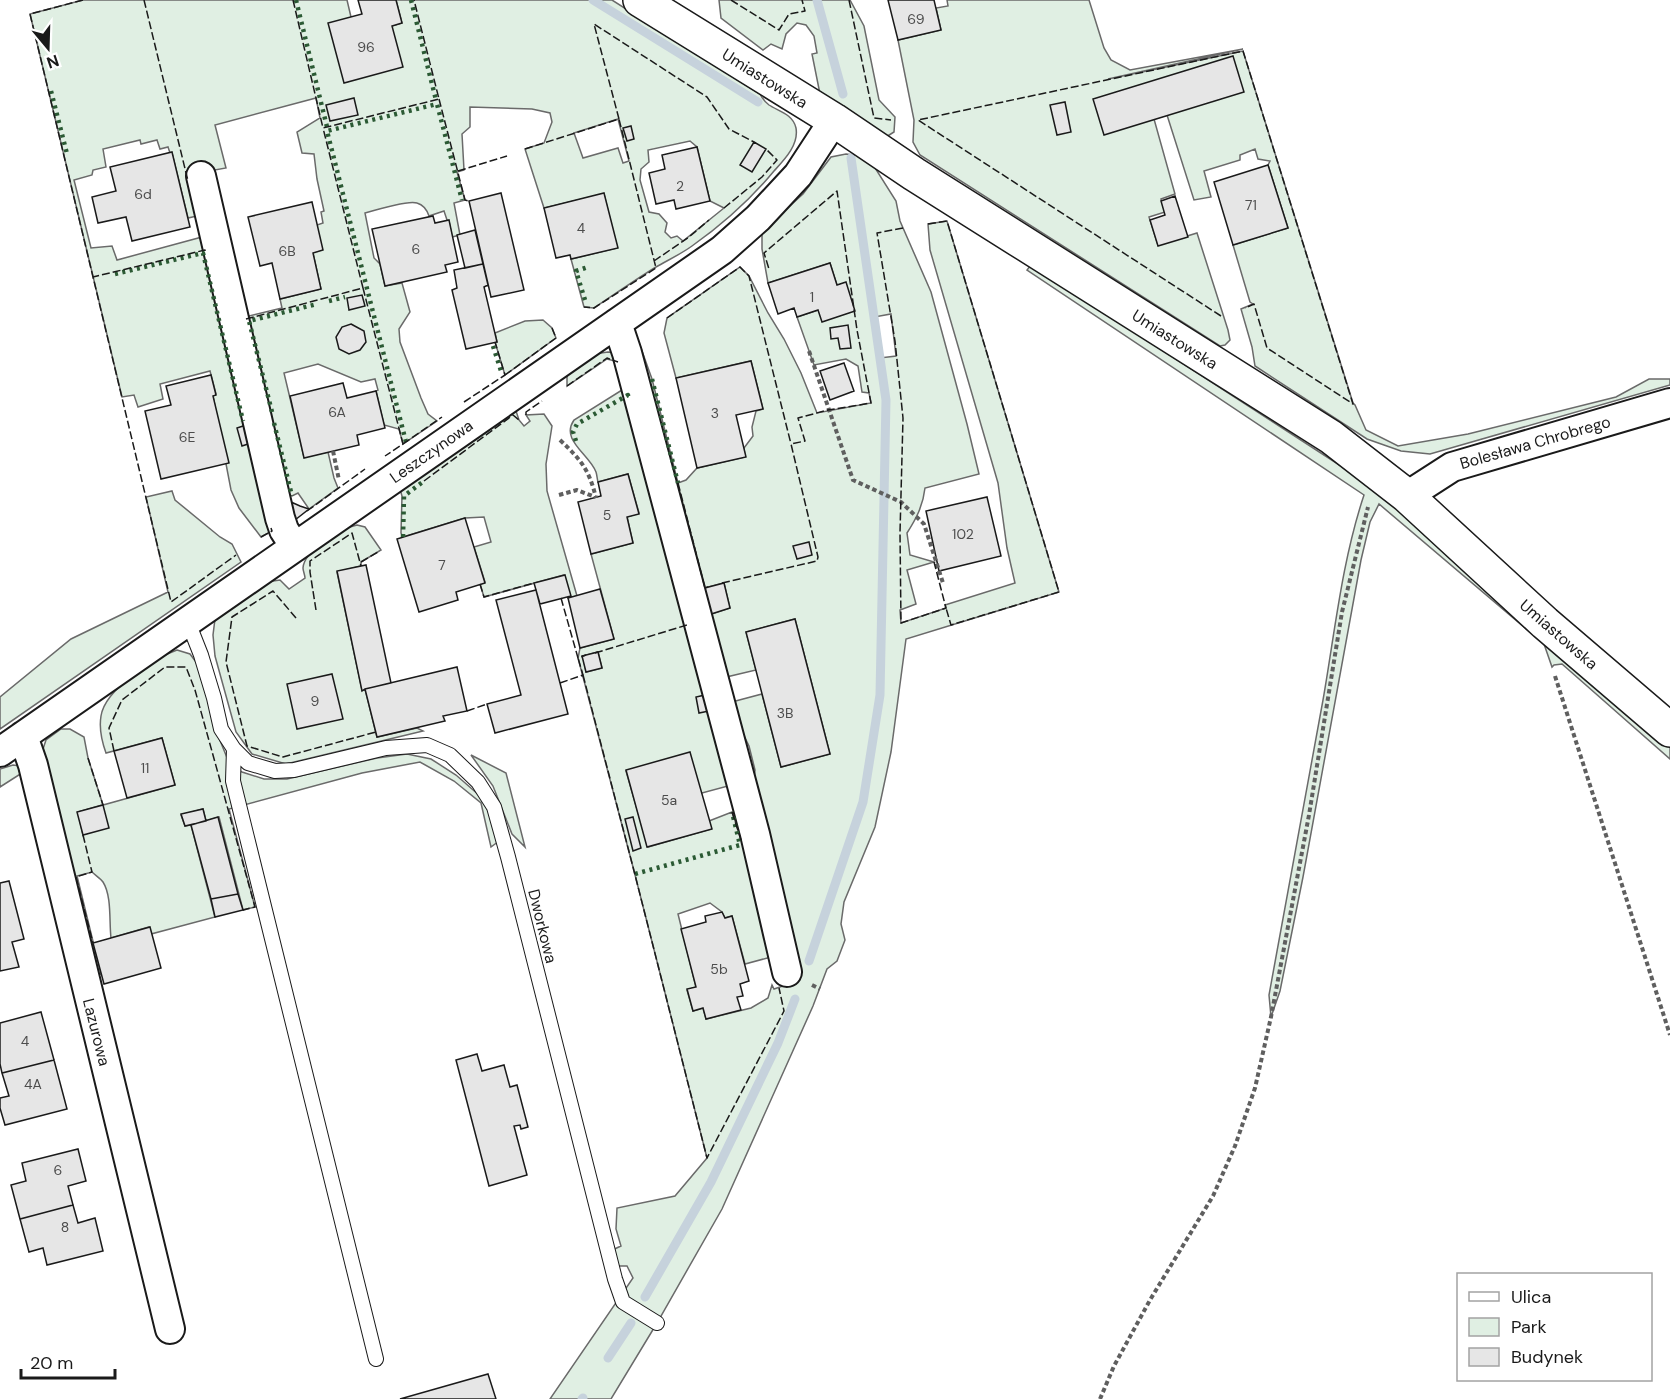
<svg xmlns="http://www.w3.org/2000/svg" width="1670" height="1399" font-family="'DM Sans',sans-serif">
  <rect width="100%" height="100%" fill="#fff"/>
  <!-- green -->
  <path fill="#e0efe3" stroke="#6a6a6a" stroke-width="1.5" fill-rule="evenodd" d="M83,0h264l4,17 41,9 10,-3 -6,-23h216l148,94c2,4 5,8 9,11 9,6 24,9 27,23 3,17 -12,32 -22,43 -24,29 -51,53 -82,75 -11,8 -24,14 -36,21 -21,13 -41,27 -62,41l-10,-1 -13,-48 46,-11 -13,-54 -60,14 -19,-59 19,-6 8,-21 -2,-9 -18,-4 -62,-2v20l-8,7 2,36 -7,2 8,28 -11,3 6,32 -8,2 -3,-16 -2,-1 -3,-9 -15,5c-2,-6 -5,-11 -12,-13 -8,-3 -42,7 -52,10l9,45 6,6 5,22 17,-3 8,29 -11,17 1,13 21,56 7,16 9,7 -34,23 -4,-15 -15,-4 -8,-34 2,-1 -3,-11 -14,3 -43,-18 -34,9 20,84 24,-5 6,26 4,10 -29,21 -11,-16 -6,3 -3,-1 -44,-178 37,-9 -2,-9 41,-10 -8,-36 4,-28 6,-2 -2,-11 3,-1 -7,-32 -3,-25 -12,-1 -5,-21 23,-14 -4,-20 -101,27 11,43 -39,7 10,41 -9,2 -16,-65h-2l-2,-6 -8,2 -3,-9 -16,4 -1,-4 -37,9 3,18 -13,3 -1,5 -18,5 17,68 21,-2 5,14 85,-23 70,294 -11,6 -22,-29 -8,-18 -18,-94 3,-2 -6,-23 -50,13 3,15 -25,8 -4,-12 -12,2 -92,-383zM618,119l11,42 -6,2 -5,-15 -35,10 -9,-25zM690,141l7,6 13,54 14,7 -41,33 -6,-5 -6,2 -6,-6 2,-9 -8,-9 -10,-2 -9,-32 1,-11 8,-7 -1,-12z
    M719,0h131l14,26 15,74 16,17 -1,15 -8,5 -66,-43 -8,-40 5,-1 -3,-17 -8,-11 -9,-2 -11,11 -4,15 -11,-5 -8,6 -42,-32z
    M947,0h142l15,48 7,12 19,10 113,-21 -135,30 135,-28 110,352 2,2 11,25 32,16 70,-12 148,-37 33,-18h21v6l-240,69 -29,-3 -34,-12 -112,-73 -3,-19 -11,-38 12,-5 -3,-2 -17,-57 55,-17 -20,-63 2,-4 -12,-2 -3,-10 -15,6v5l-36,11 7,26 -17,3 -27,-85 -13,4 21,75 -14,5 4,13 -16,5 9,28 39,-12 31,97 2,10 -5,5 -5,1 -300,-191 -7,-13 1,-22 -16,-80 43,-10 -5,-22 12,-2z
    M846,154l15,2 11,7 24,38 4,20 31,71 36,132 12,50 -54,14c-2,18 -9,31 -18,45l3,22 24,7 -27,8 9,34 -16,6 1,13 45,-15 -1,-3 70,-22 -8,-35 -9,-65 -68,-233 -2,-26 19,-3 112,371 -153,47 -15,113 -16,75 -31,75 -3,22 4,16 -8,21 -10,8 -14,37 -91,203 -65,114 -46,76h-61l83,-121 -6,-12h-15l-4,-14 13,-6 -5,-17 1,-21 58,-12 32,-38 -74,-291 -55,-209 2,-10 34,-9 -23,-85 42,-11 -6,-26 12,-4 -11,-39 -30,8c-1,-4 -1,-7 -2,-10 -7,-18 -36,-32 -22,-52l48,-30 6,5 100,391 -26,7 -76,-22 22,76 63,-18 -2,-8 23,-9 12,35 27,110 -26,7 -13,-48 -7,2 -3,-6 -12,-9 -32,11 18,73 -9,3 6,21 10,-3 3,11 45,-11 17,-10 4,-13 2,4 9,-3 10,-31 -41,-156 3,-29 -6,-24 -21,-43 34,-9 19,73 49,-13 -35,-135 -49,13 10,38 -34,8 -17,-62 25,-8 -6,-25 -27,7 -60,-253 15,42 26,104 8,-3 11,-12 48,-11 -1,-9 9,-12 -1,-9 4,-16 7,-2 -12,-48 -75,17 -12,-45 3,-15 73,-51 9,9 19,37 16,26 17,34 16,40 54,-10 -2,-10 -7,-1 -4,-26 -12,-7 -32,6 -17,-48 21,-7 19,-25 -7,-22 -62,20 -6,-34v-18l41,-37 28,-37zM891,314l5,42 -16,2 -6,-41zM598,652l4,16 -16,4 -3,-16z
    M1031,265l330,214 184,151 125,112v17l-108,-95 -8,1 -2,2 -8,-23 -165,-140 -9,18 -9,38 -58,317 -23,114 -9,26 -2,-22c18,-99 37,-197 54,-295 12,-69 19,-139 41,-205l-337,-225z
    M543,320l9,8 4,10 -51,37 -10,-33h2l-2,-9 30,-12z
    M608,352l8,1 3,9 -12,-3 -40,27v-12l27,-20z
    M516,411l3,9 5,6 6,-5 -4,-6 18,-1 8,12 -6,38 1,27 30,105 -9,2 -4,-23 -80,22 -4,-13 5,-2 -11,-35 17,-5 -7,-25 -19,1 -62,19 -2,-4 1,-37 -2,-7z
    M172,491l3,9 45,37 12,7 9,18 -241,167v-32l71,-58 97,-47 -22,-95z
    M357,525l8,2 16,23 -20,12v4l-24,6 25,118 3,-1 12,48 40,-9 6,3 -137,33 -34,-10 -16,-22 -21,-76 -2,-21 2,-16 51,-37 14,-2 9,9 16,-11c0,-3 -2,-7 -2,-10 1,-18 39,-40 54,-43z
    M177,650l13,4 9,12 20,72 11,27 12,7 22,7h23l90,-21 30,-4 24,5 25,16 24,21 12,22 7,23 -8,6 -10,-44 -27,-22 -34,-19 -58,11 -133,36 26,98 -12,3 -24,-93 -13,4 -3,-12 -22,6 4,11 6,-1 24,92 -64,17 -2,-7 -38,11c-2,-16 1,-42 -8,-56 -2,-3 -8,-7 -11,-10l-15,4 24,98 -25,8 -51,-211 -25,16v-18l13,-4 8,1 20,-11 5,-15 15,-11h9l14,8 4,21 15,47 72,-20 -13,-47 -56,15c-4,-11 -7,-25 -5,-37 4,-27 53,-58 76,-66zM102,805l-19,30 -5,-23z
    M471,755l35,18 19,74 -13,-13 -19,-48z"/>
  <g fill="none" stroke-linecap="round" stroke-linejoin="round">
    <!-- stream -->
    <path stroke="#c6d2dc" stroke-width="9" d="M593,0l165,102
      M817,0l26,94
      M809,961l54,-159 17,-107 6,-295 -35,-242
      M645,1297l66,-115 67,-139 17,-44
      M608,1358l23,-35
      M582,1399l1,-1"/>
  </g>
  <!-- building -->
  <path fill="#e6e6e6" stroke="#1a1a1a" stroke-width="1.5" d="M358,0h38l6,23 -10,3 11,41 -59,16 -16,-60 34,-9z
    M888,0h46l7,30 -43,10z
    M1233,56l11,36 -140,43 -11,-36z
    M354,98l4,17 -28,6 -4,-16z
    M1065,102l6,30 -14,3 -7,-30z
    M631,126l3,13 -7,2 -4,-13z
    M754,142l12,7 -14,23 -12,-7z
    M697,147l13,54 -34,8 -2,-9 -18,4 -7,-31 16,-4 -3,-14z
    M172,152l18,75 -58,14 -6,-24 -28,6 -6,-26 24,-6 -6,-24z
    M1268,165l20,63 -55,17 -19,-63z
    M501,193l23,97 -33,7 -22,-96z
    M604,193l14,55 -47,11 -1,-4 -14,3 -12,-50z
    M1175,196l13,41 -30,9 -8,-26 15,-5 -4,-14z
    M312,202l11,48 -10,3 8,36 -41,10 -8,-36 -12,3 -12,-49z
    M433,216l2,7 14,-3 9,42 -13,3 2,7 -62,14 -13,-57z
    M475,230l8,34 -18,4 -8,-33z
    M830,263l7,22 9,-3 9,29 -33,11 -4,-12 -21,7 -3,-9 -16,6 -10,-31z
    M483,264l5,21 -4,2 13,55 -31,7 -14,-59 5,-2 -3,-18z
    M362,295l3,11 -16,4 -2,-12z
    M351,324l13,7 2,11 -6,8 -11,4 -10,-5 -3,-12 6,-10z
    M848,325l3,23 -11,1 -2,-11 -7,1 -1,-11z
    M751,361l12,48 -27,6 10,42 -49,11 -21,-90z
    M844,363l10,28 -24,9 -10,-29z
    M211,375l5,20 -3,1 16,67 -68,16 -16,-68 26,-6 -5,-19z
    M343,383l4,15 29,-7 9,37 -28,7 2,10 -55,13 -14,-62z
    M246,425l5,18 -9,3 -5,-18z
    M628,474l11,40 -12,3 6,26 -42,11 -13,-52 23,-6 -3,-14z
    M987,497l14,59 -62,15 -13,-60z
    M291,502l9,4 9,3 -14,11z
    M465,518l20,65 -29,9 2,8 -39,12 -22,-73z
    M809,542l3,13 -15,4 -4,-13z
    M366,565l25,118 -26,6 -3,2 -25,-120z
    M565,575l6,21 -31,8 -6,-21z
    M724,583l6,25 -25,8 -8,-26z
    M600,589l14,50 -34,9 -12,-50z
    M536,590l32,124 -73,19 -8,-29 34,-9 -25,-95z
    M795,619l35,135 -49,13 -35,-135z
    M598,652l4,16 -16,4 -4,-16z
    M457,667l10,44 -24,5 2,5 -68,16 -12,-48z
    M332,674l11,45 -46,10 -10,-45z
    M705,695l4,16 -10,2 -3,-16z
    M162,738l13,47 -48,13 -13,-47z
    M690,752l22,77 -65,18 -21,-77z
    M103,805l6,23 -26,7 -6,-23z
    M203,809l3,12 -21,5 -4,-12z
    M218,817l20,77 -27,5 -20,-74z
    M633,817l8,31 -8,3 -8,-32z
    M9,881l15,58 -12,3 7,25 -19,4v-88z
    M238,894l5,16 -28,7 -4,-18z
    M722,912l3,6 7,-2 17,65 -9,3 3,12 -6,1 4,13 -35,9 -3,-11 -10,3 -6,-22 9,-2 -15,-58 25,-7 -1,-6z
    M150,927l11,41 -57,16 -11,-41z
    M41,1012l13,48 -52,13 -2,-9v-41z
    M477,1054l5,17 22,-6 6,22 7,-2 11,42 -7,2 -1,-4 -6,1 13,49 -38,11 -33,-126z
    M54,1060l13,49 -62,16 -5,-17v-10l9,-2 -7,-23z
    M78,1149l8,32 -18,5 5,19 -53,14 -9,-34 15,-4 -4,-18z
    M73,1205l5,18 17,-5 8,33 -56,14 -4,-17 -14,4 -9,-33z
    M488,1374l8,25h-96z"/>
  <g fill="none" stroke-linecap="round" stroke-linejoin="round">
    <defs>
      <path id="service" d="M188,622l13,33 13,43 7,31 13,20 14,14 27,8 19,-1 92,-22 41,-3 23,10 28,27 16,25 14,50 107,422 8,23 34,21
        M234,749l-1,32 143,578"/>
      <path id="minor" d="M201,176l79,342 4,12 11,17
        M617,323l10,30 128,481 32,138
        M1407,496l45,-29 218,-64
        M23,736l10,29 137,564
        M0,752l722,-502 36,-32 40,-43 36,-55"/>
      <path id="secondary" d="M640,0l194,120 80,54 417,263 76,59 138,127 125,107"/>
    </defs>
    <!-- service casing -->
    <use href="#service" stroke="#1a1a1a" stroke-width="16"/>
    <!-- minor casing -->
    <use href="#minor" stroke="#1a1a1a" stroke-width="32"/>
    <!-- secondary casing -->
    <use href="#secondary" stroke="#1a1a1a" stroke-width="36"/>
    <!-- path -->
    <path stroke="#5f5f5f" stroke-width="4" stroke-dasharray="4.5 3" stroke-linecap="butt" d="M809,351l44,129 48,22 23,22 19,59
      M560,440c21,20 29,29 36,58
      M333,451l6,29
      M559,495l18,-5 18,7
      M1555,676l115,359
      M812,985l8,4
      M1100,1399l14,-33 36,-66 63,-104 22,-50 20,-58 16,-71 38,-202 33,-203 26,-105"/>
    <!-- service -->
    <use href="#service" stroke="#fff" stroke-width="14"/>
    <!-- minor -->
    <use href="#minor" stroke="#fff" stroke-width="28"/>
    <!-- secondary -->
    <use href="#secondary" stroke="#fff" stroke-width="33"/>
    <!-- hedge -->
    <path stroke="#2b5a34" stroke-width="4.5" stroke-dasharray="3 4.5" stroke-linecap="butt" d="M296,0l31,127
      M411,0l25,100
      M51,91l16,63
      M115,274l88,-21 40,168
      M585,300l-9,-29 12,-4
      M329,301l16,-4
      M493,346l9,28
      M652,379l26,104
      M272,412l-23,-91 68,-17
      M274,423l18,73
      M576,441l-3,-9 4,-8 51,-29v1
      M406,442l-79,-311 110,-27 25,96
      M403,537l1,-41 20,-15
      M635,874l105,-29 -8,-33"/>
    <!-- fence -->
    <path stroke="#1a1a1a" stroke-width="1.5" stroke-dasharray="8 3" stroke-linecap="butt" d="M83,0l-53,14 63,263
      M144,0l44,181
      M293,0l30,128 116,-29 -25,-99
      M731,0l48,30 10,-16 16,-3 -3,-11
      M849,0l25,118 17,2
      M439,99l26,101 4,1
      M619,119l-25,-95 113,73 22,32 25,13
      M525,149l94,-30 37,149 -62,40 -10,-1
      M458,171l49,-15
      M724,208l38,-31 15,-17 -11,-11
      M928,224l19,-3 112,371 -108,33 -5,-17
      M903,228l-26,5 18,108 8,77 -3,115 1,90 45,-15 -12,-46
      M205,251v-1l-112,27 78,325 65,-47
      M654,261l35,-24 20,-17
      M363,288l40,156 -18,12
      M1221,316l-303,-196 325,-69 110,353 -86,-56 -13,-44 -9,4
      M667,318l73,-51 9,9 42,168
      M246,319l117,-31 -40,-160
      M505,375l51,-37 -4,-10
      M567,386l40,-28 11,4
      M464,402l41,-27 -10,-33
      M526,415v-3l16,-11
      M403,444l39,-27
      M424,481l89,-66 6,5
      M678,483l27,105 3,-1
      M307,511l58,-42
      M261,537l11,-6 -1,-3
      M361,562l17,-10
      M722,583l95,-22 1,-4 -27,-113 14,-3 -7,-23 30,-8 43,-7 -14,-73 -20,-139 -73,62 5,16
      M480,584l4,13 50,-14
      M561,598l17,60 8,-3
      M316,610l-6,-38v-11l42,-28 9,33
      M296,618l-23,-27 -41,26 -6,45 21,84 36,11 93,-25
      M595,653l92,-28
      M583,675l50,192 74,291 77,-147 -5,-23
      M560,683l23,-8 -5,-17
      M467,711l20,-7
      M114,751l-5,-23 13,-28 43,-33h21l9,23 60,217 -12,3
      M88,758l15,47
      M732,812l10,31
      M83,835l9,37 -16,5 17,66"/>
  </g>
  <g text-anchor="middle" stroke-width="4.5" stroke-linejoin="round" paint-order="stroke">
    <!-- number labels -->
    <g font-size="14" fill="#4d4d4d">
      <text x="916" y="24">69</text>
      <text x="366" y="52">96</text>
      <text x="680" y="191">2</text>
      <text x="143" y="199">6d</text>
      <text x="1251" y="210">71</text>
      <text x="581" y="233">4</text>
      <text x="416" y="254">6</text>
      <text x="287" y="256">6B</text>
      <text x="812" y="302">1</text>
      <text x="337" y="417">6A</text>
      <text x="715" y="418">3</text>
      <text x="187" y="442">6E</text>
      <text x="607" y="520">5</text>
      <text x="963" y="539">102</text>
      <text x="442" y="570">7</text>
      <text x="315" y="706">9</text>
      <text x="785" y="718">3B</text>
      <text x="145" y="773">11</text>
      <text x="669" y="805">5a</text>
      <text x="719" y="974">5b</text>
      <text x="25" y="1046">4</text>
      <text x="33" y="1089">4A</text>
      <text x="58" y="1175">6</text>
      <text x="65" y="1232">8</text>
    </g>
    <!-- street labels -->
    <g font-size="16" fill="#1a1a1a" stroke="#fff">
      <text transform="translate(765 78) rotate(32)" y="6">Umiastowska</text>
      <text transform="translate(1175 339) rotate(32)" y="6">Umiastowska</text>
      <text transform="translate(1535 442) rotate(-16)" y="6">Bolesława Chrobrego</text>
      <text transform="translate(431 451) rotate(-35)" y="6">Leszczynowa</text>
      <text transform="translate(1559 634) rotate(41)" y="6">Umiastowska</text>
      <text transform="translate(543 926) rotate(76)" y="6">Dworkowa</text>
      <text transform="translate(97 1032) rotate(76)" y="6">Lazurowa</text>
    </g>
  </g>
  <!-- legend -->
  <rect x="1457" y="1273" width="195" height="108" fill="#ffffff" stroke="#a3a3a3" stroke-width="1.5"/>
  <rect x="1469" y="1292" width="30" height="9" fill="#ffffff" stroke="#a3a3a3" stroke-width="1.5"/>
  <text x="1511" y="1303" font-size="18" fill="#1a1a1a">Ulica</text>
  <rect x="1469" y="1318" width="30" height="18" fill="#e0efe3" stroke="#a3a3a3" stroke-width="1.5"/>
  <text x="1511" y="1333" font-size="18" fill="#1a1a1a">Park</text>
  <rect x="1469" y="1348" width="30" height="18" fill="#e6e6e6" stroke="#a3a3a3" stroke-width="1.5"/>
  <text x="1511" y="1363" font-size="18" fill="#1a1a1a">Budynek</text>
  <!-- north arrow -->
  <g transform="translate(48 48) rotate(161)" stroke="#ffffff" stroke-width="4.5" paint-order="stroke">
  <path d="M0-4.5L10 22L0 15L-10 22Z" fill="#1a1a1a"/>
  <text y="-9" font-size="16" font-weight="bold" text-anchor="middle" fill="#1a1a1a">N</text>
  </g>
  <!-- scale -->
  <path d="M21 1369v9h94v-9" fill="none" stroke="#1a1a1a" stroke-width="3"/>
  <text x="30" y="1369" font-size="18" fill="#1a1a1a" stroke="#ffffff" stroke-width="4.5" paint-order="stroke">20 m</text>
</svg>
